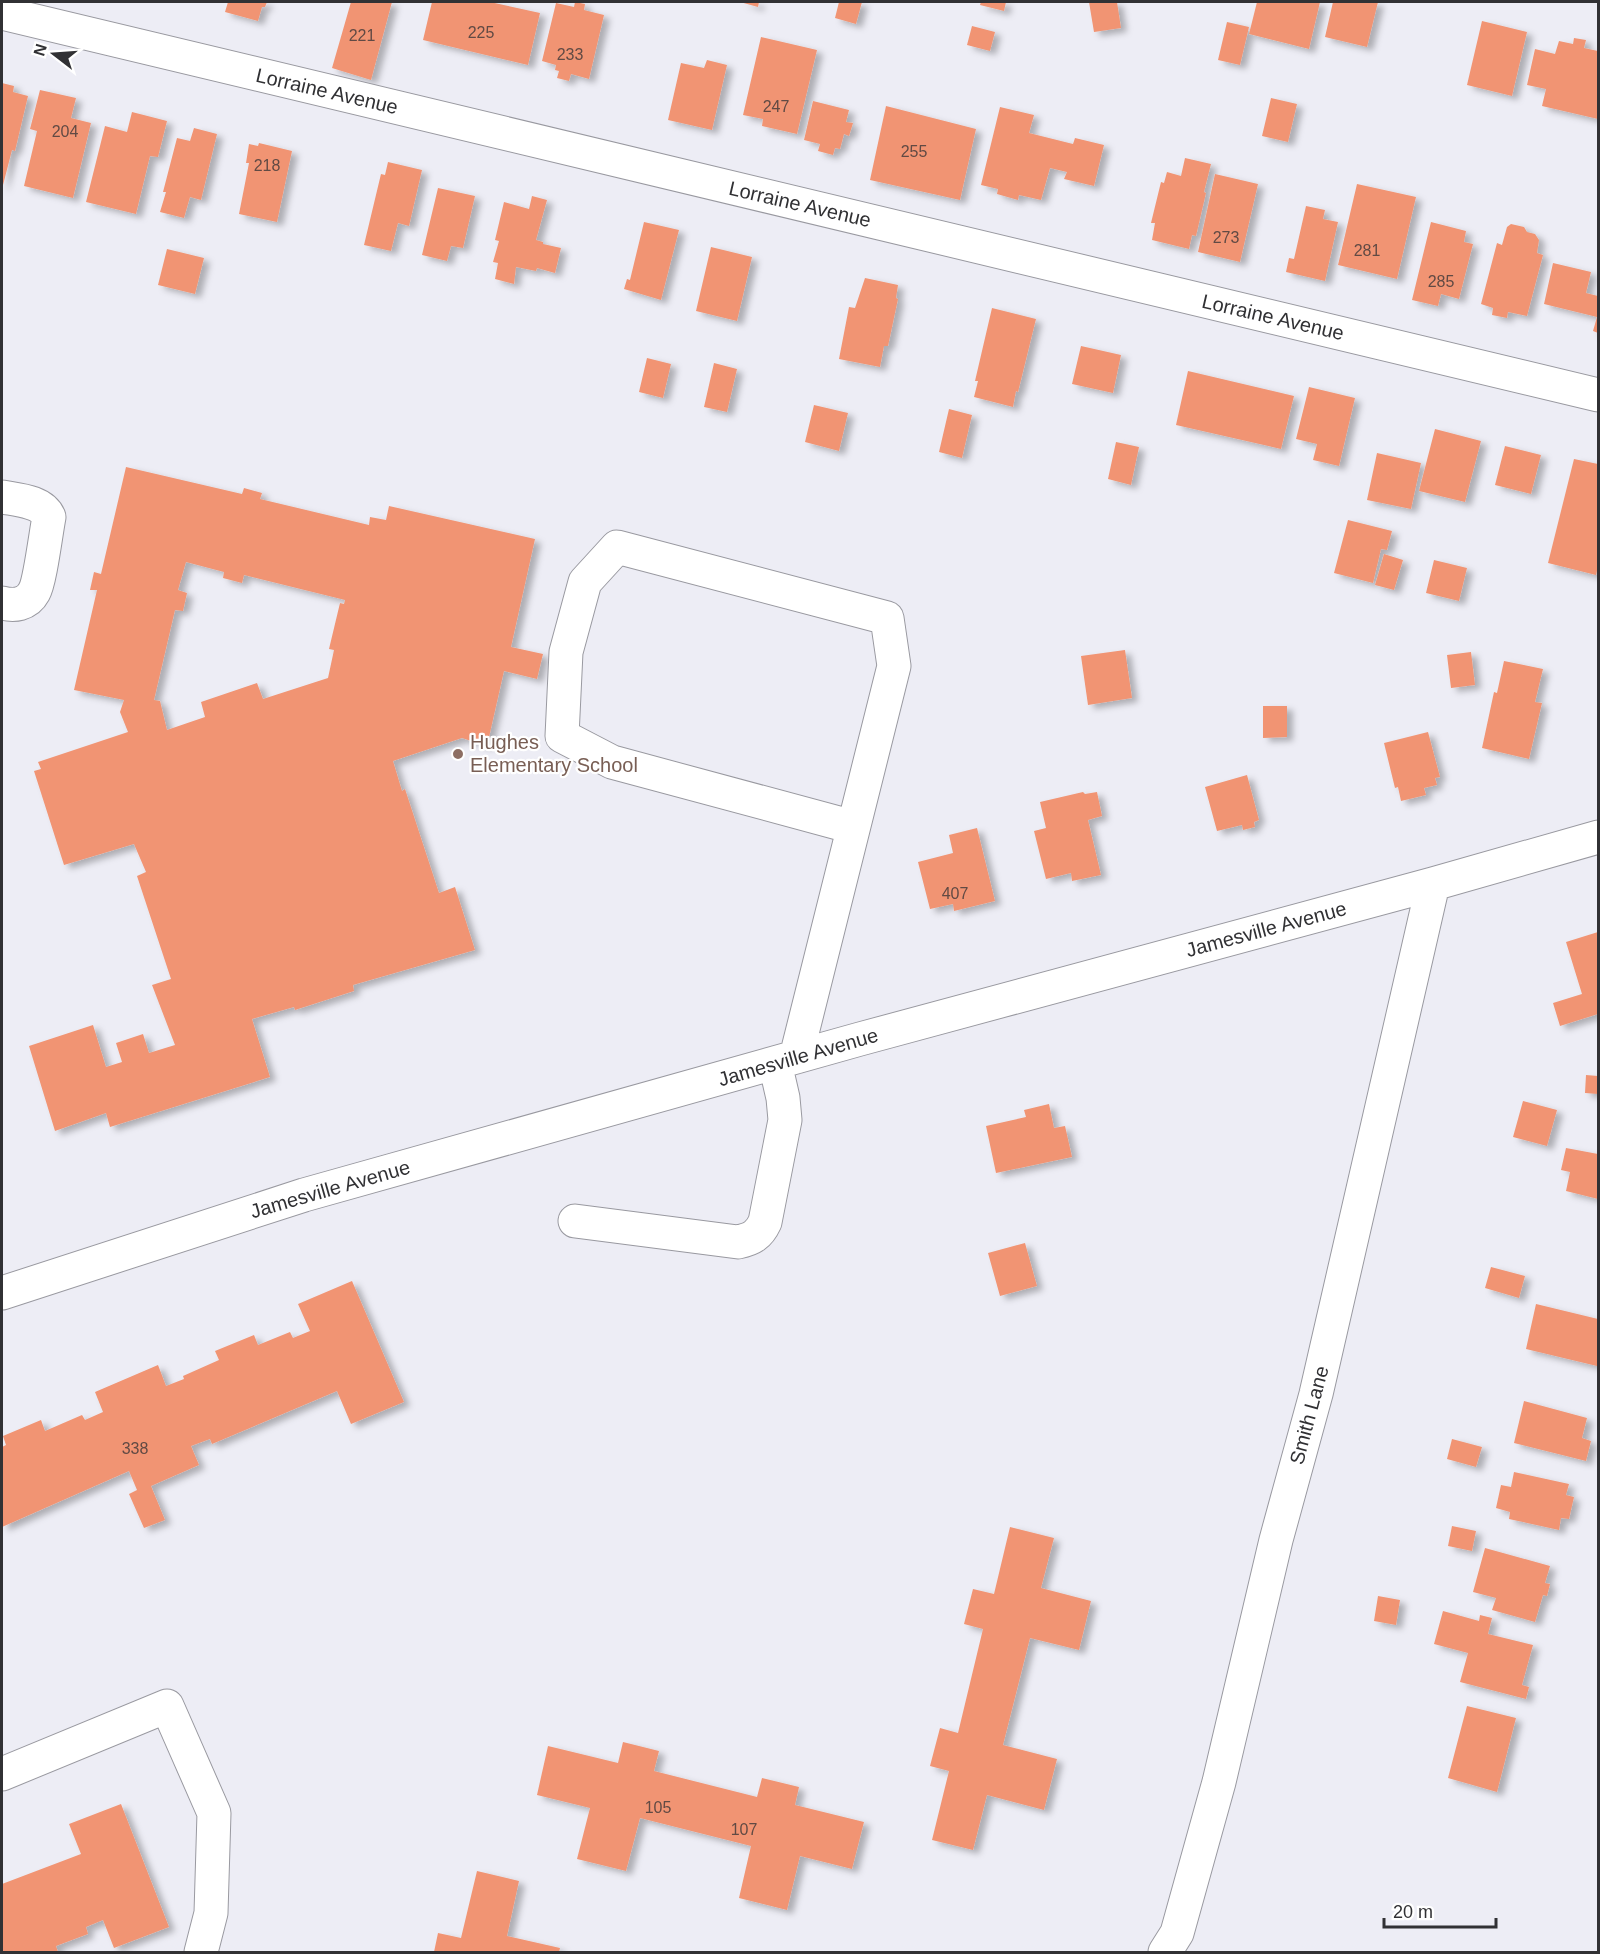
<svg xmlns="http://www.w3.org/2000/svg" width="1600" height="1954" font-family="Arial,sans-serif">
  <defs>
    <filter id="shadow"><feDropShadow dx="6" dy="4" stdDeviation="3" flood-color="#0004"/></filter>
  </defs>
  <rect width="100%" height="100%" fill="#ededf5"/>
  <!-- building -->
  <path fill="#f19473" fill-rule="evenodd" filter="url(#shadow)" d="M228,2h39l-2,5h-3l-4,14 -33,-9z
    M351,2h41l-21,78 -39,-12z
    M432,2h58l50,11 -12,52 -105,-25z
    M575,2l10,2 -1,6 20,5 -15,64 -18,-5 -2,7 -12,-3 2,-7 -4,-1 1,-5 -14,-4 14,-58 18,4z
    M740,2h19l-1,5z
    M839,2h23l-6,22 -21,-6z
    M981,2h25l-2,9 -24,-6z
    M1089,2h28l4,26 -27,4z
    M1257,2h63l-11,47 -60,-15z
    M1333,2h45l-11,45 -42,-10z
    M1482,21l45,11 -15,64 -45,-11z
    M1227,22l22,5 -9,38 -22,-5z
    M972,26l23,6 -5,19 -23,-6z
    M761,37l56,13 -20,84 -35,-8 1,-7 -20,-4z
    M1574,38l12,2 -2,8 14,3v68l-56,-13 4,-17 -19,-4 8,-36 20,5 4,-13 14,3z
    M707,60l20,5 -15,65 -44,-10 13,-57 23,5z
    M2,83l12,3 -1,6 15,4 -13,55 -3,-1 -10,39z
    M40,90l36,8 -5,20 20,5 -18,75 -49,-12 13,-55 -7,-2z
    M1271,98l26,6 -9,38 -26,-6z
    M813,101l36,9 -3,12 7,1 -4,13 -5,-2 -4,15 -5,-1 -2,7 -15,-4 2,-7 -16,-4z
    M886,106l90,23 -16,71 -90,-20z
    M1000,107l34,8 -5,18 44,11 2,-6 29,7 -10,41 -30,-7 3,-7 -17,-4 -9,32 -22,-5 -1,5 -21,-6 1,-5 -17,-4z
    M132,112l35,9 -9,36 -8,-1 -14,58 -50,-12 19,-76 22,6z
    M194,128l23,6 -16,66 -11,-3 -6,21 -24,-6 6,-20h-3l14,-54 13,3z
    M259,143l33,8 -15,71 -38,-8 10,-51h-3l3,-19 9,2z
    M1185,158l26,6 -7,28 2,1 -10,43 -4,-1 -3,14 -37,-9 3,-17h-4l10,-41 3,1 3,-11 14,4z
    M388,162l34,8 -13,56 -11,-3 -7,28 -27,-6 17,-71 4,1z
    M1215,174l43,10 -18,78 -42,-10z
    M1357,184l59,13 -19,82 -59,-14z
    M438,188l37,8 -12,52 -12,-2 -4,15 -25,-6z
    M532,196l15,4 -11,40 7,2v2l18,4 -6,25 -18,-5 -1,3 -20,-4 -2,17 -19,-5 3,-16 -5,-1 6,-21 -4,-1 9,-38 25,7z
    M1306,206l19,4 -2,9 15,3 -13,59 -39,-9 3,-14 5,1z
    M644,222l35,8 -18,70 -37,-11 3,-10 3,1z
    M1431,222l35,9 -2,11 9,2 -14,55 -18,-5 -3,12 -26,-6z
    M1511,224l13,3 3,5 8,2 4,6 -2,13 6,2 -16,61 -19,-4 -1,6 -15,-3 1,-7 -12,-4 16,-61 5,2 5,-18z
    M711,247l41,10 -15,64 -41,-10z
    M167,249l37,9 -9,36 -37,-9z
    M1553,263l38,9 -5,21 12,3v37l-5,-2 4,-14 -53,-13z
    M865,278l33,7 -2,13 2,1 -10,47h-4l-4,21 -41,-8 10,-52 6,1z
    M992,308l44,11 -18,73 -2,-1 -3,16 -39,-10 4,-16h-3z
    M1081,346l40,9 -8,38 -41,-9z
    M647,358l24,6 -8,34 -24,-6z
    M714,363l23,6 -10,43 -23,-5z
    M1188,371l106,25 -13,53 -105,-24z
    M1309,387l46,11 -16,68 -26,-6 4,-16 -21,-5z
    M814,405l34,8 -9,38 -34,-9z
    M949,409l23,6 -10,43 -23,-6z
    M1435,429l46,12 -16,61 -46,-11z
    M1116,442l23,5 -8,38 -23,-6z
    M1505,446l36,9 -10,39 -36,-9z
    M1377,453l44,10 -10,46 -44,-9z
    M1574,459l24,5v102l-2,9 -48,-12z
    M126,467l116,27 2,-6 18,5 -2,6 109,26 1,-8 16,3 3,-14 146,33 -24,108 32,7 -6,25 -33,-8 -17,75 -25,-8 -69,23 9,30 3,-2 34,104 16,-6 20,63 -122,35 1,6 -59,19 -1,-3 -42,12 18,58 -160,50 -4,-14 -51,18 -26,-85 64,-21 13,42 16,-5 -6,-19 27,-9 6,19 26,-8 -23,-60 19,-6 -34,-103 9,-4 -12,-28 -70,21 -30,-94 7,-2 -3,-7 90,-30 -8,-20 4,-12 -50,-10 23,-100h-7l4,-18 7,2zM186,562l38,10 -1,6 19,5 2,-8 101,25 -1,4 -4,-1 -11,46 5,1 -6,28 -65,21 -6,-16 -56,19 4,15 -38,13 -7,-29 -6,-1 21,-90 8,1 4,-18 -9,-3z
    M1348,520l44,11 -5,19 -6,-1 -8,34 -39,-10z
    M1384,554l19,6 -9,30 -19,-5z
    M1434,560l33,8 -8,33 -33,-8z
    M1125,650l7,48 -44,7 -7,-49z
    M1471,652l4,33 -24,3 -4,-33z
    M1504,661l39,8 -8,33 7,1 -13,56 -47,-11 12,-56 3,1z
    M1263,706h24v31l-24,1z
    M1428,732l12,45 -5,1 2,7 -13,3 2,7 -25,6 -3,-14 -3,1 -11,-45z
    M1247,775l12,45 -5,2 1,5 -12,3 -1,-5 -25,6 -12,-44z
    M1083,792l2,2 12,-2 5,24 -14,4 13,55 -29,6 -1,-8 -25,6 -12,-48 12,-3 -6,-26z
    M977,828l18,73 -41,10 -1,-7 -23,5 -12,-47 35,-9 -4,-18z
    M1598,932v82l-38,12 -7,-23 29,-9 -16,-52z
    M1586,1075l12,1v18l-13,-1z
    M1523,1101l34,9 -10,36 -34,-9z
    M1049,1104l5,24 11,-2 7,31 -76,16 -10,-47 40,-9 -2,-7z
    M1566,1148l32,6v45l-32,-8 4,-19 -9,-2z
    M1025,1243l12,43 -37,10 -12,-43z
    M1491,1267l34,9 -6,22 -34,-10z
    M352,1281l52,121 -53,22 -14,-33 -125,53 -2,-5 -19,7 8,19 -48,21 14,34 -21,8 -15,-34 8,-4 -8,-19 -127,56v-80l4,-2 -3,-9 38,-16 4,11 37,-16 3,5 18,-8 -8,-20 63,-27 8,21 18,-7 -1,-3 36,-16 -4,-9 39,-16 4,10 32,-13 3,6 17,-7 -12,-27z
    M1536,1304l62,15 -1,47 -71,-17z
    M1524,1401l63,17 -5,20 9,3 -5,20 -72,-18z
    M1452,1439l30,8 -6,20 -29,-8z
    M1514,1472l55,12 -3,11 8,2 -5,22 -8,-1 -2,12 -50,-11 1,-7 -14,-4 5,-23 10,2z
    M1452,1526l24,5 -4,20 -24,-5z
    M1010,1527l44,11 -13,50 50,13 -12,49 -49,-12 -27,107 54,14 -13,51 -57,-15 -14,55 -41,-10 17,-69 -19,-5 10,-38 18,5 25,-104 -19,-5 9,-35 21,5z
    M1485,1548l65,18 -5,17 5,1 -3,12 -4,-1 -8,27 -43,-12 4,-12 -23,-6z
    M1378,1596l22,4 -4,25 -22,-4z
    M1443,1611l36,10 1,-6 12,3 -4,16 45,11 -11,40 7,2 -3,12 -66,-17 8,-29 -34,-9z
    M1467,1706l49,12 -19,74 -49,-14z
    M623,1742l36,9 -5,20 103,26 5,-19 37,9 -4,18 69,17 -12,47 -52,-13 -13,54 -48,-12 12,-52 -111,-28 -14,53 -49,-12 13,-51 -53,-13 11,-49 70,17z
    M121,1804l48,123 -55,21 -11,-28 -17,7 2,7 -32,12 2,6h-56v-68l79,-30 -12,-30z
    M477,1871l42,10 -12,55 53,12 -1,4h-125l4,-19 23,5z"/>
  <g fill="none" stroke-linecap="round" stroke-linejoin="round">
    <defs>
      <path id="minor" d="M2,13l1596,382
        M2,497c16,3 40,4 47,20 -3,15 -9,65 -15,75 -7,13 -20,14 -32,11
        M796,1057l98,-391 -7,-48 -270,-71 -32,35 -19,70 -4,84 50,26 241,65
        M575,1221l163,21c14,-3 21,-7 27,-20l20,-102 -2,-22 -8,-35
        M2,1293l302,-98 556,-156 573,-155 165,-47
        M2,1774l165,-68 47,107 -3,100 -10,39
        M1165,1952l12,-19 42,-151 57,-242 40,-146 117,-510"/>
    </defs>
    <!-- minor casing -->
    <use href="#minor" stroke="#9999a0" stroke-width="35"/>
    <!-- minor -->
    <use href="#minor" stroke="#fff" stroke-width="33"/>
  </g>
  <!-- markers -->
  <circle fill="#8d6e63" stroke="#fff" stroke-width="2" cx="458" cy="754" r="6"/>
  <g text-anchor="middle" stroke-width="4.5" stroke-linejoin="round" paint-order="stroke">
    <!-- number labels -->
    <g font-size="16" fill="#614a44">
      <text x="481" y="38">225</text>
      <text x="362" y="41">221</text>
      <text x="570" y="60">233</text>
      <text x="776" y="112">247</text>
      <text x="65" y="137">204</text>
      <text x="914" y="157">255</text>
      <text x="267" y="171">218</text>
      <text x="1226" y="243">273</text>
      <text x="1367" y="256">281</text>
      <text x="1441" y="287">285</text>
      <text x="955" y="899">407</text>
      <text x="135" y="1454">338</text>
      <text x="658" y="1813">105</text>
      <text x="744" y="1835">107</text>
    </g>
    <!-- street labels -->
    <g font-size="20" fill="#313134" stroke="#fff">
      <text transform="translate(327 91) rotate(13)" y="7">Lorraine Avenue</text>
      <text transform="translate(800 204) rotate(13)" y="7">Lorraine Avenue</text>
      <text transform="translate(1273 317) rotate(13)" y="7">Lorraine Avenue</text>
      <text transform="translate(1266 929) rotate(-15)" y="7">Jamesville Avenue</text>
      <text transform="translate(798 1057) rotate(-16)" y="7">Jamesville Avenue</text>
      <text transform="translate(330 1189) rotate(-16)" y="7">Jamesville Avenue</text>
      <text transform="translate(1309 1415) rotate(-75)" y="7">Smith Lane</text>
    </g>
    <!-- education labels -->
    <g font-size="20" fill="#785e54" stroke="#fff" text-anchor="start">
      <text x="470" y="749">Hughes<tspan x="470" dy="23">Elementary School</tspan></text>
    </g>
  </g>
  <!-- border -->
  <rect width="1600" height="1954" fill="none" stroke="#313134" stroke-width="6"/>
  <!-- north arrow -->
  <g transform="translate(54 54) rotate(287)" stroke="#ffffff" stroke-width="4.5" paint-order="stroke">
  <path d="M0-4.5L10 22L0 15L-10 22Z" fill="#313134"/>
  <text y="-9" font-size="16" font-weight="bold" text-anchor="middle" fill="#313134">N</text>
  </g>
  <!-- scale -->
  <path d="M1384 1918v9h112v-9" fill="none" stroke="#313134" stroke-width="3"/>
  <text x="1393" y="1918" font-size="18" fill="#313134" stroke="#ffffff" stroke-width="4.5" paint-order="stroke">20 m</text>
</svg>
